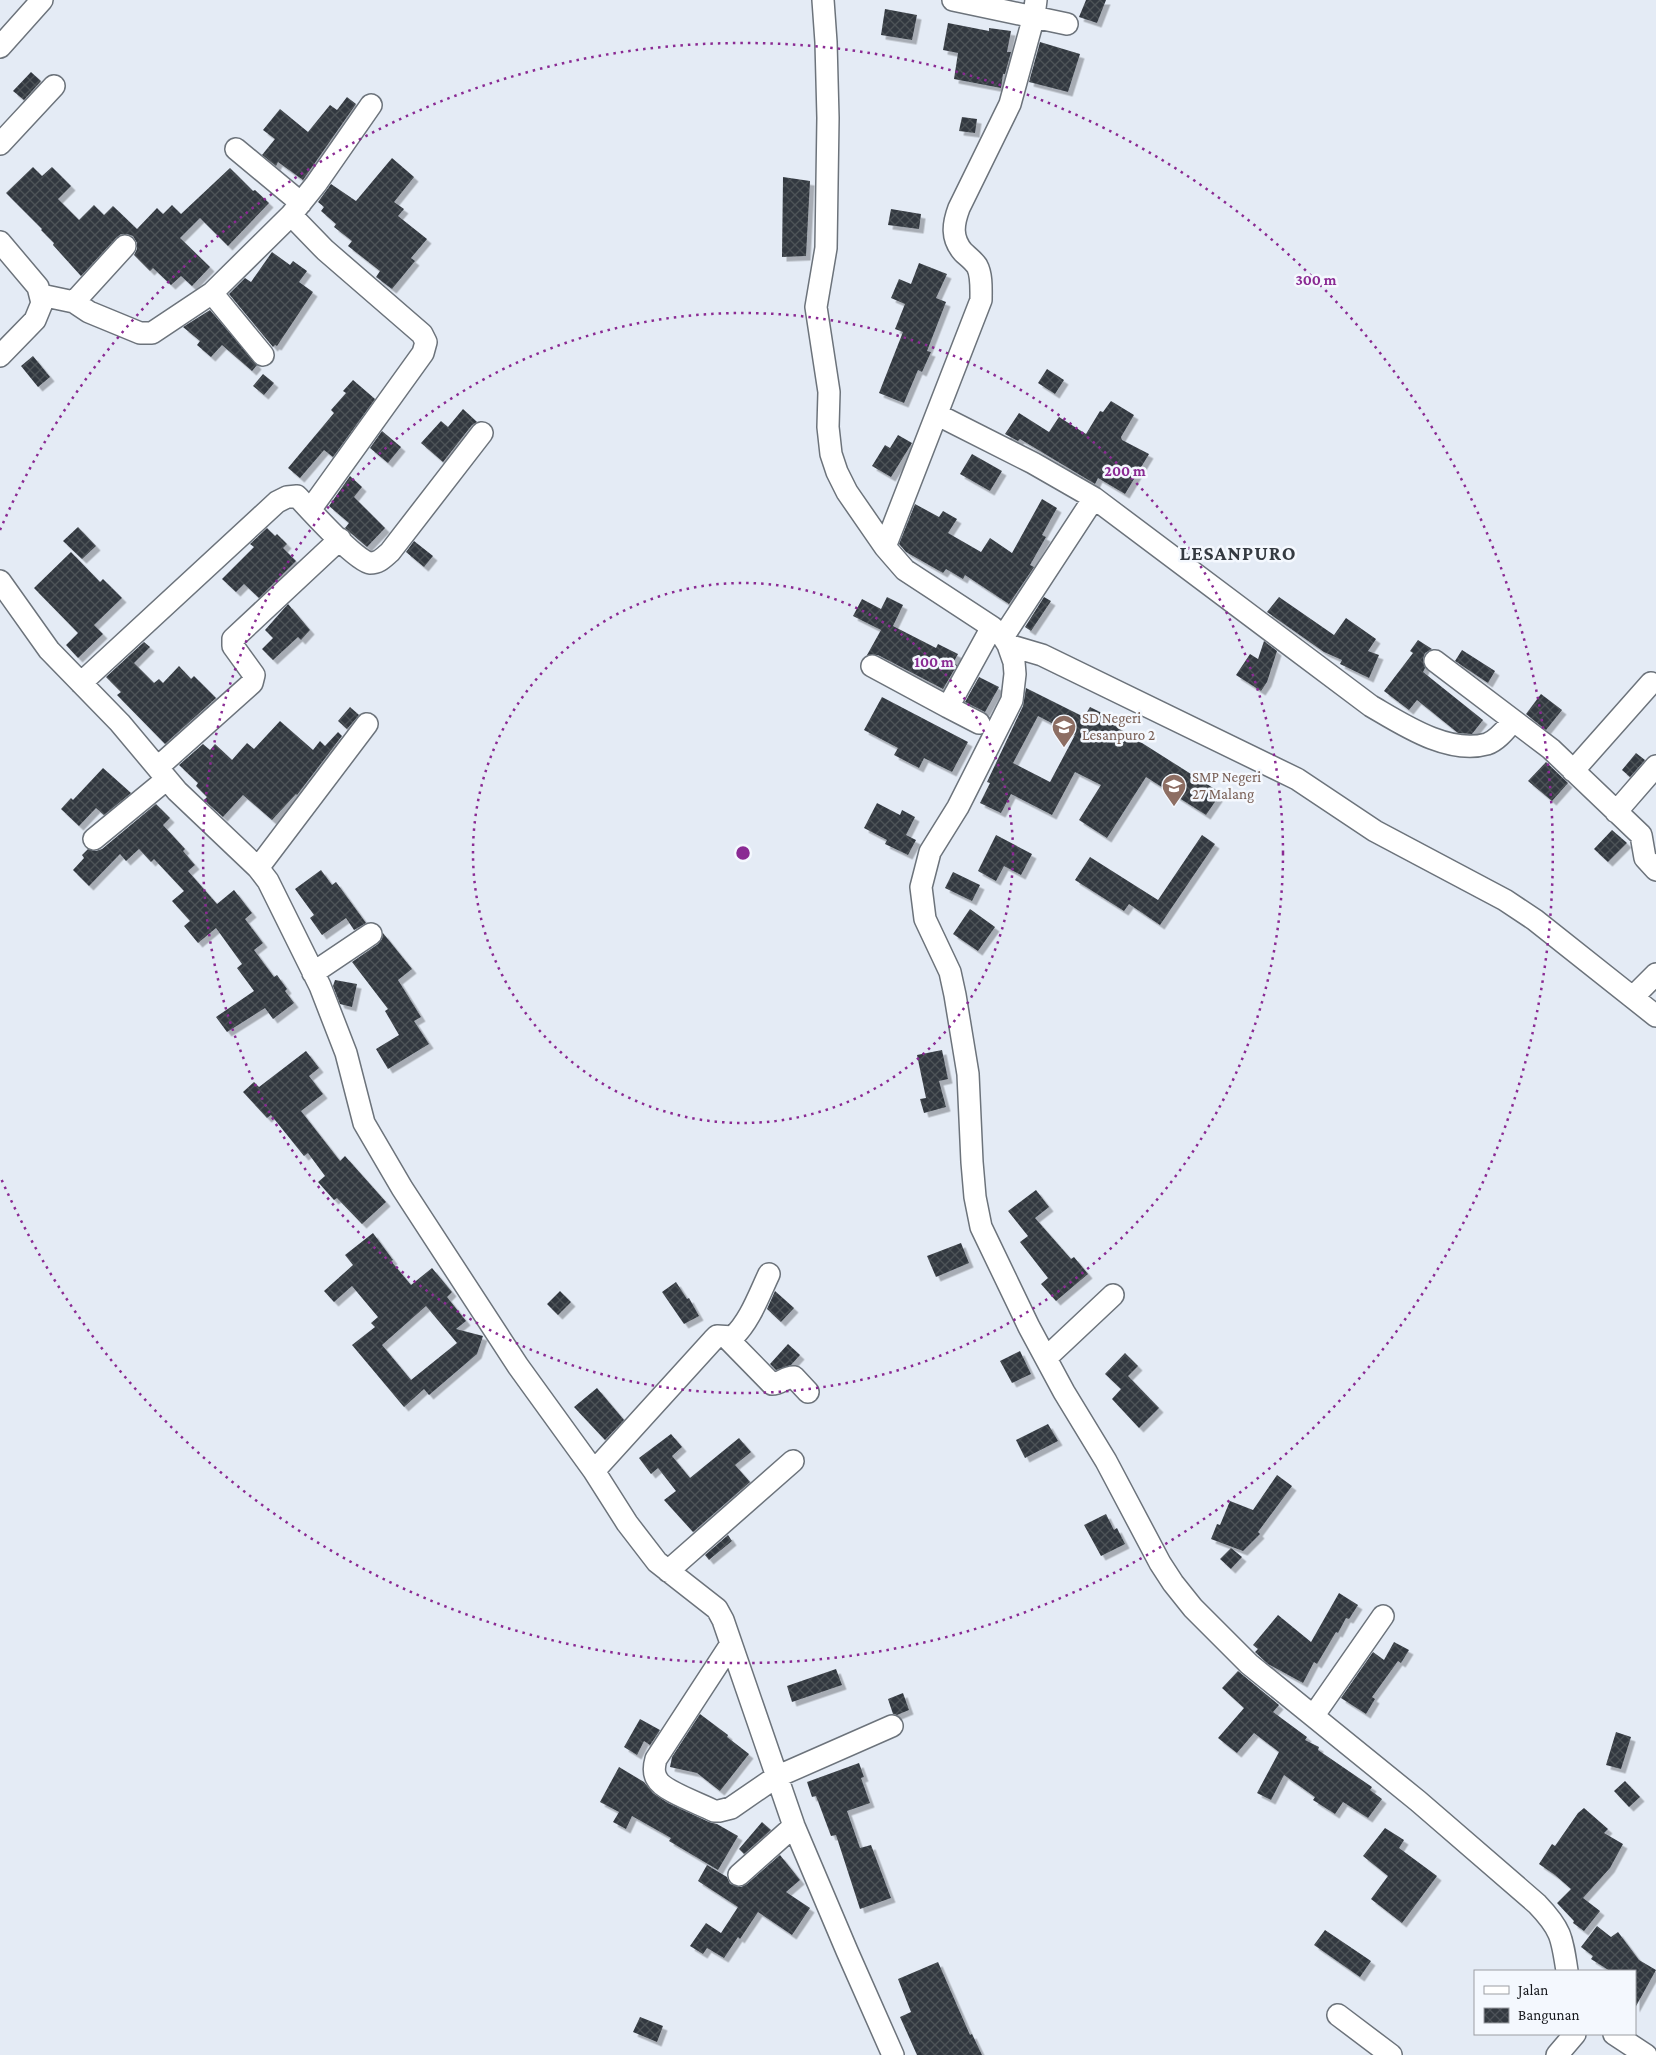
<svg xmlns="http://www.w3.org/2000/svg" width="1656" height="2055" font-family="'Crimson Pro',serif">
  <defs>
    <pattern id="building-cross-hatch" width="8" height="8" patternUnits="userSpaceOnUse" patternTransform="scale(1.25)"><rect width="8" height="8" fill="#333940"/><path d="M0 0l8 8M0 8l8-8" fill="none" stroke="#4e5359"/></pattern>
    <filter id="shadow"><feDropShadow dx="4.5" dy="4.5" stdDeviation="0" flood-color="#0004"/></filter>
  </defs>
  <rect width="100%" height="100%" fill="#e4ebf5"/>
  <!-- building -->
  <path fill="url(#building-cross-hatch)" fill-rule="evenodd" filter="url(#shadow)" d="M1086,0h20l-9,23 -18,-6z
    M885,9l32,6 -5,25 -31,-5z
    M948,23l41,8v-3l22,3 -4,21h4l-6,22h-2l-2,14 -47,-9 4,-26 -15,-3z
    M1040,42l40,12 -12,38 -39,-10z
    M31,72l10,9 -17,19 -11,-9z
    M347,97l9,7 -53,76 -25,-18 -2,4 -14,-11 13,-16 -12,-9 17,-21 28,23 22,-27 7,5z
    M962,117l15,2 -2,14 -16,-2z
    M392,158l22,19 -20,25 10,7 -6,7 29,23 -16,19 4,3 -23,28 -16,-12 4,-6 -32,-25 4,-5 -18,-14 2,-3 -15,-13 3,-4 -6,-5 13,-18 25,17z
    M33,167l9,9 10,-9 19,19 -13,13 21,21 15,-15 10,10 9,-9 24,23 20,-21 6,6 9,-9 9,9 49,-46 23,23 2,-1 14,13 -41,43 -28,-28 -20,20 30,29 -18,19 -11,-10 -10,9 -18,-17 -3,3 -16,-16 3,-6v-6l-4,-7 -6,-2h-6l-5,4 -35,38 -28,-31 1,-2 -13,-13 1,-1 -36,-36z
    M783,177l27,4 -4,75 -24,1z
    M891,209l30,5 -2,15 -31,-4z
    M272,252l18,13 3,-4 14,10 -8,11 14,10 -36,54 -2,-1 -2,2 -44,-53 16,-16 6,4z
    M919,263l28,11 -11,24 10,4 -19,49 4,1 -9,20 -4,-2 -14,33 -25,-10 24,-61 -8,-3 10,-25 -14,-6 8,-19 12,5z
    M210,310l47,55 -5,6 -30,-26 -11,12 -14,-12 3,-4 -17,-14z
    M33,356l17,21 -12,10 -17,-21z
    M1047,369l17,11 -9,14 -17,-11z
    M263,374l11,9 -10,12 -11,-9z
    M353,380l22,19 -42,58 -9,-7 -24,28 -12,-10 46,-55 -3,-3 15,-17 -3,-2z
    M1111,401l23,14 -13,22 1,3 27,14 -24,40 -27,-16 -3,6 -75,-45 -2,2 -13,-7 14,-21 30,19 10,-15 27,17 14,-23 3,1z
    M463,409l14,13 -5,3 -29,37 -22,-19 20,-22 7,6z
    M382,431l19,16 -13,16 -18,-15z
    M898,435l14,8 -21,34 -19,-11 13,-21 5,3z
    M972,454l30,17 -12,20 -30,-17z
    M350,476l12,11 -8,10 31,31 -18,19 -22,-19 4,-5 -20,-17z
    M1042,499l15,9 -15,27 4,2 -16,28 4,2 -25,37 -44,-29 -2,4 -17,-10 -3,4 -37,-21 -7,-8 16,-40 24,13 4,-6 14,8 -9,14 33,19 9,-14 22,15z
    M78,527l18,19 -14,13 -19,-18z
    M267,528l8,8 2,-2 10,10 -4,4 13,13 -37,37 -15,-14 -8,8 -14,-13 32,-32 -4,-3z
    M414,541l19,15 -9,11 -18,-15z
    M71,552l29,30 3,-3 19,19 -28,27 9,9 -25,24 -12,-13 12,-12 -44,-45z
    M887,597l16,8 -10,21 43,22 2,-4 20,10 -5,9 4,2 -14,24 -65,-34h-11l14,-25 -28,-14 9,-17 19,10z
    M1044,597l7,4 -20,30 -6,-4z
    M1279,597l55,38 12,-17 30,21 -8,12 11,4 -10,23 -29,-14 2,-4 -18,-8 -57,-40z
    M288,604l22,26 -9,10 -3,-3 -25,23 -11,-11 11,-11 -8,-8z
    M1418,640l14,9 -7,4 -2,6 2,9 -2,4 60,48 -11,14 -14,-1 -41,-33 -8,10 -25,-19 29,-38 -3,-2z
    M1264,641l13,10 -10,31 -6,9 -25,-16 14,-21 8,5z
    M144,642l6,5 -16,16 20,20 5,-4 4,4 16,-17 12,13 3,-3 22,22 -51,46 -48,-49 4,-3 -15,-15z
    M1462,650l33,21 -7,12 -33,-22z
    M979,677l20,10 -14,25 -20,-10z
    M1026,688l58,29 6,-10 24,12 -2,5 109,69 -15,22 -60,-38 -39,61 -28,-18 22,-35 -26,-13 -23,43 -41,-21 -10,19 -21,-10 10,-20 -3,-1 36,-76zM1038,716l37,19 -25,47 -37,-19z
    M1541,694l21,16 -16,20 -20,-16z
    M882,697l86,45 -16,30 -28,-14 -5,10 -25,-13 4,-7 -34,-18z
    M350,707l9,8 -12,14 -9,-8z
    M280,721l33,29 7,-9 5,5 13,-14 4,4 -45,59 -1,-1 -24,26 -29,-25 -20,22 -19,-17 3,-3 -11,-11 2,-3 -19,-18 24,-21 7,6 5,-6 17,16 15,-17 7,6z
    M1636,753l9,7 -15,17 -8,-7z
    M1546,762l22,21 -16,18 -24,-20z
    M103,768l28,25 -27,22 -8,-7 -17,18 -18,-17 10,-11 2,2z
    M877,803l23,12 2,-5 13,7 -9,18 10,5 -8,15 -23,-11 2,-4 -23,-12z
    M156,804l14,14 -7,7 22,24 -2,2 12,14 -7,6 29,33 17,-14 18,23 -7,6 18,24 -9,7 20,27 3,-2 10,14 -2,2 9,12 -21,16 -8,-11 -38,24 -11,-15 38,-26 -17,-23 5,-4 -26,-36 -18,15 -14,-17 6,-5 -18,-20 12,-10 -30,-32 -3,3 -12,-13 -13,12 -6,-7 -31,32 -16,-16 11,-12 -2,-3 6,-6 8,2 6,-2z
    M1612,830l15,13 -19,19 -14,-13z
    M996,835l36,19 -11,21 -17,-9 -8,15 -18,-10z
    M1202,835l13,9 -55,81 -31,-21 -5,7 -49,-31 15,-23 68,43z
    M321,870l11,15 4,-3 30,41 -12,7 -8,-12 -24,17 -12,-17 4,-3 -19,-26z
    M953,872l27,13 -8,16 -27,-13z
    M970,909l25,18 -17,24 -25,-17z
    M383,933l29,36 -14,11 23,37 -7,4 15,23 -41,25 -12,-20 23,-14 -14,-24 3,-2 -36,-47 26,-18 4,-5z
    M335,980l22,4 -5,23 -12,-3 -7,-18z
    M942,1050l6,29 -9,2 7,26 -22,6 -4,-14 6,-1 -9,-43z
    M306,1051l13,17 -10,8 14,18 -22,17 39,50 5,-5 41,46 -24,22 -25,-26 -3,2 -16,-18 7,-6 -17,-23 -4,3 -33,-41 -4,3 -24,-26 11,-10 5,5z
    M1036,1190l13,17 -14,11 36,41 3,-2 14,17 -32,27 -15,-17 7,-6 -28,-36 8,-6 -20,-25z
    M373,1233l20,27 -2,1 20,24 21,-17 20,24 -5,5 19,24 -10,8 27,7 -6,18 -48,41 -5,-6 -20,18 -52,-62 23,-18 -4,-4 7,-6 -26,-31 -18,16 -10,-11 29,-26 -8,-10zM426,1306l31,37 -46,37 -29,-35z
    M961,1243l8,20 -33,14 -9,-21z
    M676,1282l11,17 2,-1 10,18 -15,8 -22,-32z
    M560,1291l11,11 -13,13 -11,-11z
    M775,1291l19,17 -13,14 -14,-13z
    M788,1344l12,11 -9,10 -15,5 -6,-6z
    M1020,1351l11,23 -19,9 -12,-22z
    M1125,1353l13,13 -10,10 31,32 -20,20 -27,-29 9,-10 -16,-15z
    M597,1388l27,32 -19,20 -31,-33z
    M1048,1424l10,17 -33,17 -9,-18z
    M671,1434l11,13 -10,9 18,22 49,-40 12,14 -16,13 15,17 -57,50 -29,-32 12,-9 -18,-23 -7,6 -12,-16z
    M1277,1475l15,11 -34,46 2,2 -17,17 -32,-12 6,-15 3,1 10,-24 23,9z
    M1106,1514l8,16 3,-2 8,16 -24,12 -17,-31z
    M728,1535l4,6 -23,19 -4,-5z
    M1231,1548l11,9 -11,12 -11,-10z
    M1339,1593l19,12 -9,14 -3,-1 -8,15 -2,-1 -19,32 -3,-2 -11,21 -35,-19 -13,-12 3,-3 -5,-4 25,-30 33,27z
    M1394,1642l15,8 -8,13 -3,-2 -26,36 3,2 -9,15 -25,-16 32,-46 11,8z
    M836,1669l6,16 -50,17 -5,-16z
    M1238,1671l41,34 -6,7 34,25 -2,3 14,7 -1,3 54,37 -2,3 12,9 -14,19 -25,-16 -8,12 -22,-14 2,-3 -31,-22 -13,25 -14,-7 22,-41 -25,-19 -17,20 -19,-15 26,-30 -22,-20z
    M903,1693l6,17 -12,5 -4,-1 -5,-15z
    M700,1714l28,21 -1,2 22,17 -29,37 -23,-18 -27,-6 2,-10z
    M640,1719l20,11 -10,15 -6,-4 -7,14 -13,-8z
    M1616,1732l15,5 -10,32 -15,-4z
    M859,1763l5,14 -3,1 9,25 -23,8 13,37 11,-3 20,53 -31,11 -24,-74 -5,1 -15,-40 -4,1 -5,-15z
    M619,1767l25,15 9,11 15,10 41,19 8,2 21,12 -20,34 -49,-29 2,-3 -39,-22 -6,13 -13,-7 6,-10 -19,-10z
    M1625,1781l15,16 -11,10 -15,-16z
    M1584,1808l24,21 -4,4 19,11 -13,24 -27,30 17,13 -16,20 -11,-8 1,-2 -17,-18 14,-14 -16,-14 -16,-11 13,-20 3,2 23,-33z
    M762,1822l9,8 -27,24 -5,-5z
    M1385,1828l19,12 -5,8 38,28 -35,47 -31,-24 17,-23 -25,-20z
    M780,1855l20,25 -14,12 24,16 -18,27 -34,-23 -18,27 -2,-2 -14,21 -17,-10 -4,6 -13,-8 16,-23 15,10 17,-26 -40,-26 9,-16 20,12 3,7 11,3 6,-3z
    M1597,1926l14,11 7,-5 21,28 17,10 -21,38v-37h-25l-19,-12 2,-3 -12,-9z
    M1325,1930l46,31 -11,16 -46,-32z
    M938,1962l32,73 2,-1 10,21h-65l-17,-38 11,-5 -13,-33z
    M640,2017l23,9 -6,16 -24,-10z"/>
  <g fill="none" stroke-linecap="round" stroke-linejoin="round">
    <defs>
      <path id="minor" d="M823,0l3,42 2,76 -2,130 -10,59 13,85 -1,35 3,27 6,18 10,20 38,55 20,23 87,57 11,10 5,8 6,17 1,12 -3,26 -54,107 -28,45 -9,35 4,32 25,53 5,23 13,79 4,88 3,35 6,30 48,100 35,65 42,69 54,102 13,20 20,25 56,56 169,137 119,103c24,25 25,33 30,67
        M953,0l114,24
        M0,47l42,-47
        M0,144l54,-58
        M236,149l65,54
        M291,215l25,-31 55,-79
        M0,242l38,45 4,16 -7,17 -35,36
        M212,293l51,62
        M41,295l33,7 15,10 51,21h12l60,-40 79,-78 34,35 97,84 4,8 -3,11 -113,157
        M74,302l51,-56
        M938,415l95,48 61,35 277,208c31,18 77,49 116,38 11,-4 19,-15 26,-23
        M885,547l96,-247c0,-10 1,-25 -4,-34 -4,-6 -10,-10 -14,-14 -12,-14 -10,-28 -4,-44l51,-104 24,-88 2,-16
        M0,581l49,69 71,73 57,68 81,77 10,13 52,105 26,67 18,70 38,65 116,178 76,105 33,52 30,39 60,47 6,11 71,206 53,125 46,104
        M1003,637l91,-139
        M1008,645l34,10 255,124 78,52 130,69 30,20 121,96
        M1435,661l116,88 90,86 4,23 11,12
        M872,666l76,41 44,-80
        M81,683l196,-181 10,-5 10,-1c11,12 60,66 73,67 9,0 13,-5 20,-11l92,-119
        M948,707l31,16
        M158,767l94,-84 2,-8 -21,-29v-7l107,-100
        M1573,771l78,-88
        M1616,812l40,-46
        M94,839l73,-60
        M258,868l109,-144
        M313,973l58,-39
        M1633,997l23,-23
        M726,1337l46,47c9,0 14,-8 22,-7l14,15
        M1046,1358l67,-63
        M594,1471l119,-131 4,-4 16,1c17,-16 26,-42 36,-63
        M668,1571l125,-110
        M731,1644l-75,115c-2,7 -3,14 1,20 6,12 44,25 57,32h5l12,-3 45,-31 116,-51
        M1314,1715l69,-99
        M739,1875l55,-49
        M1338,2015l53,40
        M1614,2034l32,21
        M1557,2055l18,-21"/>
    </defs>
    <!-- minor casing -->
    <use href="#minor" stroke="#6c737b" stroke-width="24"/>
    <!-- minor -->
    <use href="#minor" stroke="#fff" stroke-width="21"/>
  </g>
  <!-- distance rings -->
  <g fill="none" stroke="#8a2a93" stroke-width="2.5" stroke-dasharray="2.5 5">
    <circle cx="743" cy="853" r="270"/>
    <circle cx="743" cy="853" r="540"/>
    <path d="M0 530A810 810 0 1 1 0 1176"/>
  </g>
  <!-- icons -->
  <defs>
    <symbol id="school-pin" viewBox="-11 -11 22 30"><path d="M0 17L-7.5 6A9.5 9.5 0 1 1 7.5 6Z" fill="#8d6e63" stroke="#f4f8fe"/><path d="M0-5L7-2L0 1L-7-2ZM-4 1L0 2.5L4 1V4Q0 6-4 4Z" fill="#fff"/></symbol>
  </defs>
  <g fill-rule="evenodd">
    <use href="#school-pin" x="1050" y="713" width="28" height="38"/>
    <use href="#school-pin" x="1160" y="772" width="28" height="38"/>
  </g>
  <g text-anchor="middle" stroke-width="5" stroke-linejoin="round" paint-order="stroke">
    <!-- education labels -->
    <g font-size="15" fill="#785e54" stroke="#f4f8fe" text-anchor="start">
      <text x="1082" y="723">SD Negeri<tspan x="1082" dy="17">Lesanpuro 2</tspan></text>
      <text x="1192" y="782">SMP Negeri<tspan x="1192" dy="17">27 Malang</tspan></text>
    </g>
    <!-- district labels -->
    <g font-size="20" font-weight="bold" letter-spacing="1" fill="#343a41" stroke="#f4f8fe">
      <text x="1238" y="560">LESANPURO</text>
    </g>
  </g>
  <circle cx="743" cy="853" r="8" fill="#8a2a93" stroke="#f4f8fe" stroke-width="2.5"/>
  <g font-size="15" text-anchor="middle" font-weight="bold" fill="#8a2a93" stroke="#f4f8fe" stroke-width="5" stroke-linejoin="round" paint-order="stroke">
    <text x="1316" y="285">300 m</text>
    <text x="1125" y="476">200 m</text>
    <text x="934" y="667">100 m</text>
  </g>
  <!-- legend -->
  <rect x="1474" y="1970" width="162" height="65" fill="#f4f8fe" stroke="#9b9ea3"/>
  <rect x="1484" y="1986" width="25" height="8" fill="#ffffff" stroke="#9b9ea3"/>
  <text x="1518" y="1995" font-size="15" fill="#15171b">Jalan</text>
  <rect x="1484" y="2008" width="25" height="15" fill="url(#building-cross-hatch)" stroke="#9b9ea3"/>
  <text x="1518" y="2020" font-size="15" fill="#15171b">Bangunan</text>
</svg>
